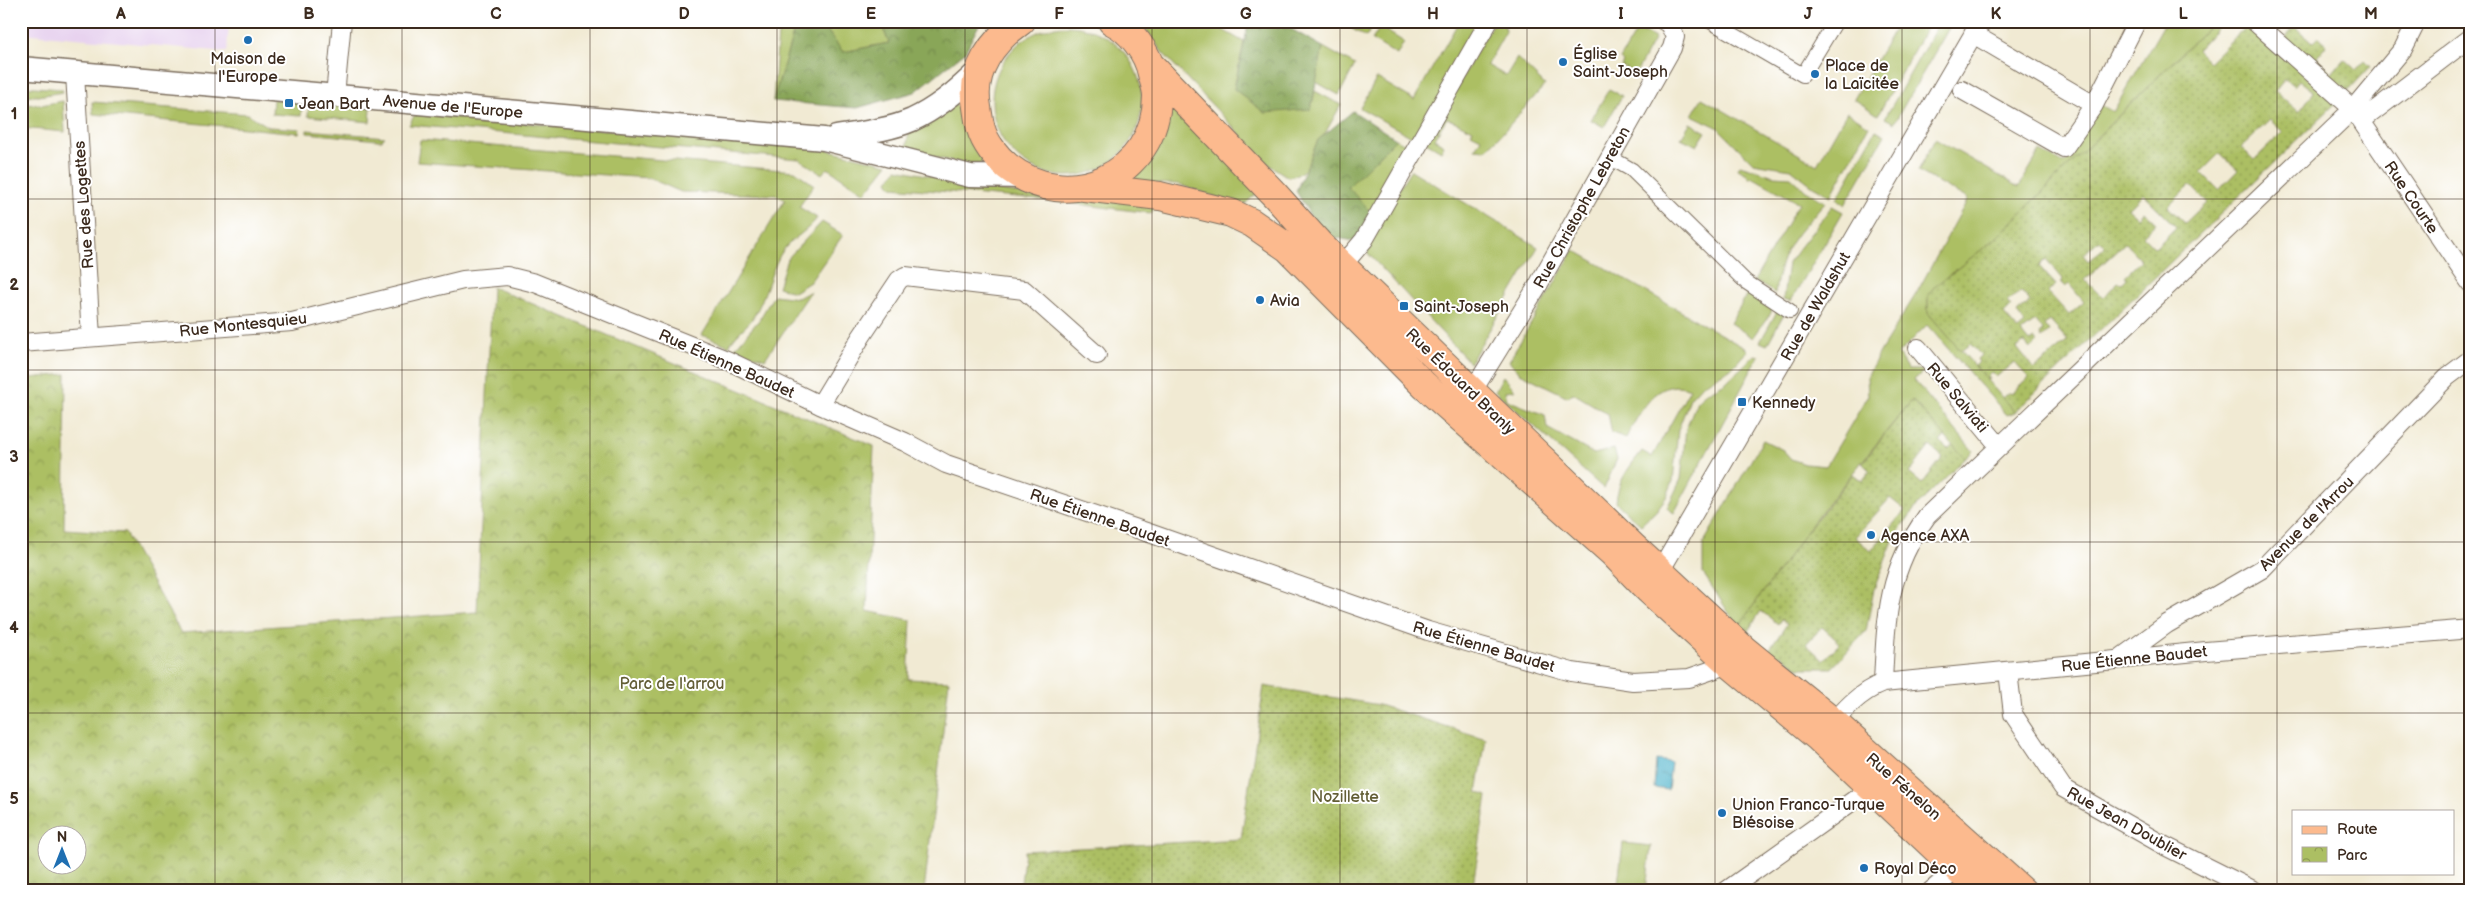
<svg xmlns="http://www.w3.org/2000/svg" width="2492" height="912" font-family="'Balsamiq Sans',sans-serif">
  <defs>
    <pattern id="forest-crowns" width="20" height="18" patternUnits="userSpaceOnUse" patternTransform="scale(1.25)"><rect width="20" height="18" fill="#89a659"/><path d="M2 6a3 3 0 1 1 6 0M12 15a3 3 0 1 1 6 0" fill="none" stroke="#718749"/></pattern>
    <pattern id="park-crowns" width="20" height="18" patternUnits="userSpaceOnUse" patternTransform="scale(1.25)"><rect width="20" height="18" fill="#acbf63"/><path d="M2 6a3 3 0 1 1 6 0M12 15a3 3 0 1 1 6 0" fill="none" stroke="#8d9b51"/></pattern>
    <pattern id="garden-dots" width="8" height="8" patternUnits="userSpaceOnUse" patternTransform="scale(1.25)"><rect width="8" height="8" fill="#acbf63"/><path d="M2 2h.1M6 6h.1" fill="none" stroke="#8d9b51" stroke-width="1.8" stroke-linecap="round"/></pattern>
    <pattern id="water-ripples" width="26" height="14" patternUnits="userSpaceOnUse" patternTransform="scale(1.25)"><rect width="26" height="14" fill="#4db3cb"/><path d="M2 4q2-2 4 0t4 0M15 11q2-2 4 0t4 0" fill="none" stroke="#4192a4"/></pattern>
  </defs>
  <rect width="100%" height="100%" fill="#fff"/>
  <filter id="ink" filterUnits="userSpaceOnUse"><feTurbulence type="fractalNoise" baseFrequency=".02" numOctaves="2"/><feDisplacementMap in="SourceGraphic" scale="10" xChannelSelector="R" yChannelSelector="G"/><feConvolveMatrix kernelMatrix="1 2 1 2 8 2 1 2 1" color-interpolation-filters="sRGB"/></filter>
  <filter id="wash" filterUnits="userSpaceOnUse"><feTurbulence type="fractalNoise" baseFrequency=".0096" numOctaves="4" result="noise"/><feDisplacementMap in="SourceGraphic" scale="20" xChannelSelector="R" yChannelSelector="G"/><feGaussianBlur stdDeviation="1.12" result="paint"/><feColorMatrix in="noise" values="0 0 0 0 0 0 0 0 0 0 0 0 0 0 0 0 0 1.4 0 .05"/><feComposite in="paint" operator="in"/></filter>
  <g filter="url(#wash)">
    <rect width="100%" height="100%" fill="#f1ead3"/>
    <!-- built -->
    <path fill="#e7d2ef" d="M21,21h208l-2,31 -206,-19z"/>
    <!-- grass -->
    <path fill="#acbf63" stroke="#747440" d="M779,21h18l-24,80z
      M820,21h60l9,22 -46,9z
      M1140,21h67l37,21 -10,47 77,20 4,-18 26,14 -17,30 -6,5 -12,29 -9,6 -9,2 -20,-13 -106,-112z
      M1339,21h31l4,3 -8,13z
      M1459,21h27l-69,119 -57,-32 17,-30 37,22z
      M1494,21h10l1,12 -18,32 19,11 11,-18 28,27 -47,53 -13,12 -10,-1 6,-11 -10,-5 2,-3 -26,-12 -13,21 10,6 -3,6 -15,-9z
      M1899,21h31l-52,94 -24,-16z
      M1940,21h13l-59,102 -9,-5z
      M2166,21h48l-220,219 -59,46 -7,9v18l87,99 -8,3 -80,-90 -29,29 10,16h17l-11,10 59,71 -8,8 -53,-59 -95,117 -79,110 -35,-54v-29l60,-104 20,10 8,9 14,5 21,2 42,-70 -1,-19 13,-25 36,-58 52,-95 -50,-28 17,-32 84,48 21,-36 23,12 5,-3 33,-55 12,7z
      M992 101a75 75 0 1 1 150 0a75 75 0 1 1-150 0Z
      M1380,27l24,15 -7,13 -25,-15z
      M1638,29l17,9 -19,35 -15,-7 2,-4 -3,-3z
      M1323,47l32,18 -16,30 -23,-13z
      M21,86l41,3 1,3 -25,4 -15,-1z
      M1609,89l13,7 -18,31 -13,-7z
      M1702,98l115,67 30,-53 22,14 -38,70 -18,-10 -22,-17 -38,-6 -36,-36 -25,-12z
      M273,99l29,3 -1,14 -29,-2z
      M63,101l2,31 -44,-4v-24l20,1z
      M92,102l156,12 21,13 31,2 -1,4 -206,-19z
      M309,102l62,6 -1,14 -62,-6z
      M955,104l11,9 18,45 -5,9 -73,-16 3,-21z
      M1174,108l86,82 -15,14 -14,-2 -54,-18 -42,-1 1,-12 28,-57z
      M419,114l401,34 68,16 -23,29 -38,-25 -5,6 -23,-15 -390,-34 5,-9z
      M1690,123l16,9 -9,14 -16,-8z
      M307,130l78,7 -3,3h-4l-71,-7z
      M1876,130l9,5 -40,70 -8,-6z
      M1396,139l15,8 -51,90 -12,-50z
      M420,140l375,31 19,14 -15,22 18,11c-9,13 -23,19 -33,31 -12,16 -18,48 -30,67 -7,11 -19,18 -25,30l-27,-11 83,-135 -9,-5 -95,-3 -32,-14 -232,-16z
      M1740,165l34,11 17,1 15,14 19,11c-30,35 -43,43 -50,91l-21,-12 45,-78 -47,-26 -2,2 -3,-5 -9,-5z
      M897,169l111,23 53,7 50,-4 45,10 -5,8 -100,-12 -159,-14 -4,-6z
      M1411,170l127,77 -68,116 -108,-116z
      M1832,206l11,6 -52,89 -8,-2 5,-36z
      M822,222l21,13 -33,47 -16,10 -16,-5 9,-28z
      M1574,250l174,100 -15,17 -31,18 -12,13 -12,32 -5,51 -6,15 -11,15 -15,14 -25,-22c1,-21 13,-36 26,-52l10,6 38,-68c-33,-14 -51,25 -64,49l-14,-5 -4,-19 -35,-21 -5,4 -48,-24 -11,-12z
      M1751,288l22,14 -2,11 -18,25 -23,-15z
      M811,291l-46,68 -30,-11 24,-28 15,-25 24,3z
      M1780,306l6,4 -19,35 -7,-3z
      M1755,355l4,1 -85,157 -7,-5 14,-29 5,-51 11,-27 9,-8 19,-10z
      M1503,376l12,14 -10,1 2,9 38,15 2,13 47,26 20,-5 3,10 -13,30 -109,-98z
      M1623,843l28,3 -5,45h-29z"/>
    <!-- forest -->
    <path fill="url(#forest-crowns)" stroke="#62683c" d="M797,21h23l23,31 46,-9 -9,-22h101l-16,31 -50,40 -58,16 -84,-7z
      M1249,21h28l46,26 -12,62 -46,4 -31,-24z
      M1353,111l43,28 -48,48 24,27 -18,27 -33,-6 -25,-44 22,-51z"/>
    <!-- park -->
    <path fill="url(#park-crowns)" stroke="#747440" fill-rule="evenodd" d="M492,287l382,159 -7,165 44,9 -3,59 41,2 -25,210h-903v-512l45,-5 -2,155 61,4 56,100 296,-21zM48,834h30v30h-30z"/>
    <!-- garden -->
    <path fill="url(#garden-dots)" stroke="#747440" fill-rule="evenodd" d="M2214,21h10l-27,29 12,12 34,-33 -7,-8h8l92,82 -321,309 -13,-14 7,-6 2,2 18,-16 -15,-16 -18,15 -5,-5 -4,4 2,3 -2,1 -12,-14 4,-4 -2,-3 4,-4 -11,-11 -9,7 -33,-38v-18l7,-9 59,-46zM2285,79l9,7 5,-6 15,12 -15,20 -24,-21zM2270,120l13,12 -29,28 -13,-13zM2220,153l18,17 -19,20 -18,-18zM2190,185l17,17 -22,21 -17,-16zM2143,194l33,33 -21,21 -12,-12 13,-13 -13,-12 -6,6 -9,-8zM2099,240l6,6 -1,2 -16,13 -5,-6zM2125,243l16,17 -16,16 2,2 -6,6 -3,-2 -15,16 -18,-18zM2046,259l17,20 -3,3 5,5 4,-3 15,18 -15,13 -21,-23 8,-7 -17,-19zM2021,291l9,11 -13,11 8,11 -7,6 -14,-16 7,-7 -4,-5zM2035,321l8,9 -3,4 2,4 7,-6 -5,-7 6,-4 18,20 -34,28 -17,-21 7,-6 6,7 7,-6 -3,-4 -5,3 -8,-10z
      M2295,27l18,16 6,-6 8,7 -11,13 16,16 12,-14 12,11 9,-10 6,6 -25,27 -62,-54z
      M1912,400l33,36 -5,6 8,7 5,-4 12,13 -49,49 -22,31 -20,51 -8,42 -34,37h-33l-18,-13 -11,12 -37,-33 71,-99 49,-61 9,7 8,-10 -8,-8zM1930,446l13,11 -21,27 -13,-11zM1890,498l15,12 -34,41 -16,-14zM1761,611l17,13 3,-5 6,5 -18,26 -23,-16zM1822,627l18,16 -17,17 -17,-16z
      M1264,686l115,19 107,34 -9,53 10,4 -15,95h-452l5,-40 216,-12z"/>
    <!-- water -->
    <path fill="url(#water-ripples)" stroke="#446e74" d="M1656,760l15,2 -3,28 -14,-2z"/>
  </g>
  <g filter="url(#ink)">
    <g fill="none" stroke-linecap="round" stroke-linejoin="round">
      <defs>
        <path id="pedestrian" d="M1710,21l93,54 33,-54
          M1609,157l23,13 114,112 44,29"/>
        <path id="minor" d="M2254,21l99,88 118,175
          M1973,34l121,71 43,-84
          M75,74l16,263
          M1962,90l102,58 30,-43
          M335,96l7,-75
          M2361,121l110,-84
          M1342,266l22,-26 125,-219
          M21,343l271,-21 171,-42 44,-4 28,7 192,77 93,45 85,37 41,22 206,70 276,97 144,41 61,9 56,-3 41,-14
          M1918,348l81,98
          M1472,392l65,-105 135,-239 3,-11 -6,-13 -5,-3
          M820,405l41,-68 38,-57 6,-4 119,14 73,65
          M1655,580l326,-559
          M2119,659l48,-35 95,-55 185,-192 24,-18
          M2008,671l5,43 50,74 102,58 90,45
          M1883,683c3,-65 4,-112 44,-167l426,-407 50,-60 14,-28
          M1827,730c16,-19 32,-38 56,-47l323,-32 265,-22
          M1726,891l145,-103
          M1931,891l26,-22
          M2470,891l1,-3"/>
        <path id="tertiary" d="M21,68l803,71 146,37 51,1
          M836,137c24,-4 53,-7 76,-17 26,-12 48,-31 68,-51"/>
        <path id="primary" d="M1021,21c-28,19 -51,50 -44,86 1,7 2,15 4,22 4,14 15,28 26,37 60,49 150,10 150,-70 0,-7 -3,-15 -5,-22 -4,-21 -21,-44 -40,-53
          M1150,65l125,130 45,50 312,301 112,104 89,72 189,169
          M1084,187l76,9 71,17 21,10 36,25 136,137 189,168 36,37 81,74 89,74 162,153"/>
      </defs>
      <!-- pedestrian casing -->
      <use href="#pedestrian" stroke="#7b6d5d" stroke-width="16"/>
      <!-- minor casing -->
      <use href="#minor" stroke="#7b6d5d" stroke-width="20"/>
      <!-- tertiary casing -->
      <use href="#tertiary" stroke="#7b6d5d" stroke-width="25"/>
      <!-- primary casing -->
      <use href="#primary" stroke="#7b6d5d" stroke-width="30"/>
      <!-- pedestrian -->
      <use href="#pedestrian" stroke="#fff" stroke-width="14"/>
      <!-- minor -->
      <use href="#minor" stroke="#fff" stroke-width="18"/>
      <!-- tertiary -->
      <use href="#tertiary" stroke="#fff" stroke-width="22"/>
      <!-- primary -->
      <use href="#primary" stroke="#fcba8e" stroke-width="28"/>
    </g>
  </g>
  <!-- grid -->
  <path fill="none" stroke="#3b2a1e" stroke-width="1" stroke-opacity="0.55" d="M215,21v870M402,21v870M590,21v870M777,21v870M965,21v870M1152,21v870M1340,21v870M1527,21v870M1715,21v870M1902,21v870M2090,21v870M2277,21v870M21,199h2450M21,370h2450M21,542h2450M21,713h2450"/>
  <!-- markers -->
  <g fill="#1f6fb2" stroke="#fff" stroke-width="2">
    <circle cx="248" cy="40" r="5"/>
    <circle cx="1563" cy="62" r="5"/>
    <circle cx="1815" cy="74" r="5"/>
    <rect x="284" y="98" width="10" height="10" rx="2.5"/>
    <circle cx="1260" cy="300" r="5"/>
    <rect x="1399" y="301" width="10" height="10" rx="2.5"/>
    <rect x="1737" y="397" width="10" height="10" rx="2.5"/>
    <circle cx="1871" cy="535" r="5"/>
    <circle cx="1722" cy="813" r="5"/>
    <circle cx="1864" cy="868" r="5"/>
  </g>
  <g text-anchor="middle" stroke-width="4" stroke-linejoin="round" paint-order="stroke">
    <!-- poi labels -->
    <g font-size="16" fill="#3b2a1e" stroke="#fff" text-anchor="start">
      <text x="1573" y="59">Église<tspan x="1573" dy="18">Saint-Joseph</tspan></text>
      <text x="248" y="64" text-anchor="middle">Maison de<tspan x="248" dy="18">l'Europe</tspan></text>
      <text x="1825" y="71">Place de<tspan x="1825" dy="18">la Laïcitée</tspan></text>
      <text x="299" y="109">Jean Bart</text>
      <text x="1270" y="306">Avia</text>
      <text x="1414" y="312">Saint-Joseph</text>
      <text x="1752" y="408">Kennedy</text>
      <text x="1881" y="541">Agence AXA</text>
      <text x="1732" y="810">Union Franco-Turque<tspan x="1732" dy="18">Blésoise</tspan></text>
      <text x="1874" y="874">Royal Déco</text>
    </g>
    <!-- street labels -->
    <g font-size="16" fill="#3b2a1e" stroke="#fff">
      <text transform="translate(453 106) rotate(5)" y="6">Avenue de l'Europe</text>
      <text transform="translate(2412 197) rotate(56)" y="6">Rue Courte</text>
      <text transform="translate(83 205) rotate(-94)" y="6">Rue des Logettes</text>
      <text transform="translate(1581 207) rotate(-61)" y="6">Rue Christophe Lebreton</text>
      <text transform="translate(1815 306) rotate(-60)" y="6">Rue de Waldshut</text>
      <text transform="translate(243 324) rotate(-6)" y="6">Rue Montesquieu</text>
      <text transform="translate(727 363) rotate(24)" y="6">Rue Étienne Baudet</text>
      <text transform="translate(1461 381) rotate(44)" y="6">Rue Édouard Branly</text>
      <text transform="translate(1958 397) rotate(50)" y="6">Rue Salviati</text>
      <text transform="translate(1100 517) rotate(19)" y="6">Rue Étienne Baudet</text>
      <text transform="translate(2306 523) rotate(-45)" y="6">Avenue de l'Arrou</text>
      <text transform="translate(1484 646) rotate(16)" y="6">Rue Étienne Baudet</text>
      <text transform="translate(2134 658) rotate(-6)" y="6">Rue Étienne Baudet</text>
      <text transform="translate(1904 786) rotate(41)" y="6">Rue Fénelon</text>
      <text transform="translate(2127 823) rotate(29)" y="6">Rue Jean Doublier</text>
    </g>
    <!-- park labels -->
    <g font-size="16" fill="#635e36" stroke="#fff">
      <text x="672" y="689">Parc de l'arrou</text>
      <text x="1345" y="802">Nozillette</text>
    </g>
  </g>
  <!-- margin -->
  <rect width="2492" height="912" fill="none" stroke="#fff" stroke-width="55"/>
  <!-- legend -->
  <rect x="2292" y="810" width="162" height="65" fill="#ffffff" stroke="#b1aaa5"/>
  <rect x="2302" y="826" width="25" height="8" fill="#fcba8e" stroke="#b1aaa5"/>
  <text x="2337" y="834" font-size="15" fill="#3b2a1e">Route</text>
  <rect x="2302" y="847" width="25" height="15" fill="url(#park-crowns)" stroke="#b1aaa5"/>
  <text x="2337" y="860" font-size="15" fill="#3b2a1e">Parc</text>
  <!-- north arrow -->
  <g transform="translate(62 850)"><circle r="24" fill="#ffffff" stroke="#b1aaa5"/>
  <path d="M0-4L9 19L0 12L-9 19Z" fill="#1f6fb2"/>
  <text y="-8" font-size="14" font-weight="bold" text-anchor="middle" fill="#3b2a1e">N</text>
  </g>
  <rect x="28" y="28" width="2436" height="856" fill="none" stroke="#3b2a1e" stroke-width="2"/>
  <g font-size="16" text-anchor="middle" font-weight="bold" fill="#3b2a1e">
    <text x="121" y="19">A</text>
    <text x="309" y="19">B</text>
    <text x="496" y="19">C</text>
    <text x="684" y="19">D</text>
    <text x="871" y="19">E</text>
    <text x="1059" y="19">F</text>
    <text x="1246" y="19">G</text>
    <text x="1433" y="19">H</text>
    <text x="1621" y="19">I</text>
    <text x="1808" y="19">J</text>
    <text x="1996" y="19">K</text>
    <text x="2183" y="19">L</text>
    <text x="2371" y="19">M</text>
    <text x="14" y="119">1</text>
    <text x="14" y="290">2</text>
    <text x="14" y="462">3</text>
    <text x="14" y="633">4</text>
    <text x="14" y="804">5</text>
  </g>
</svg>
